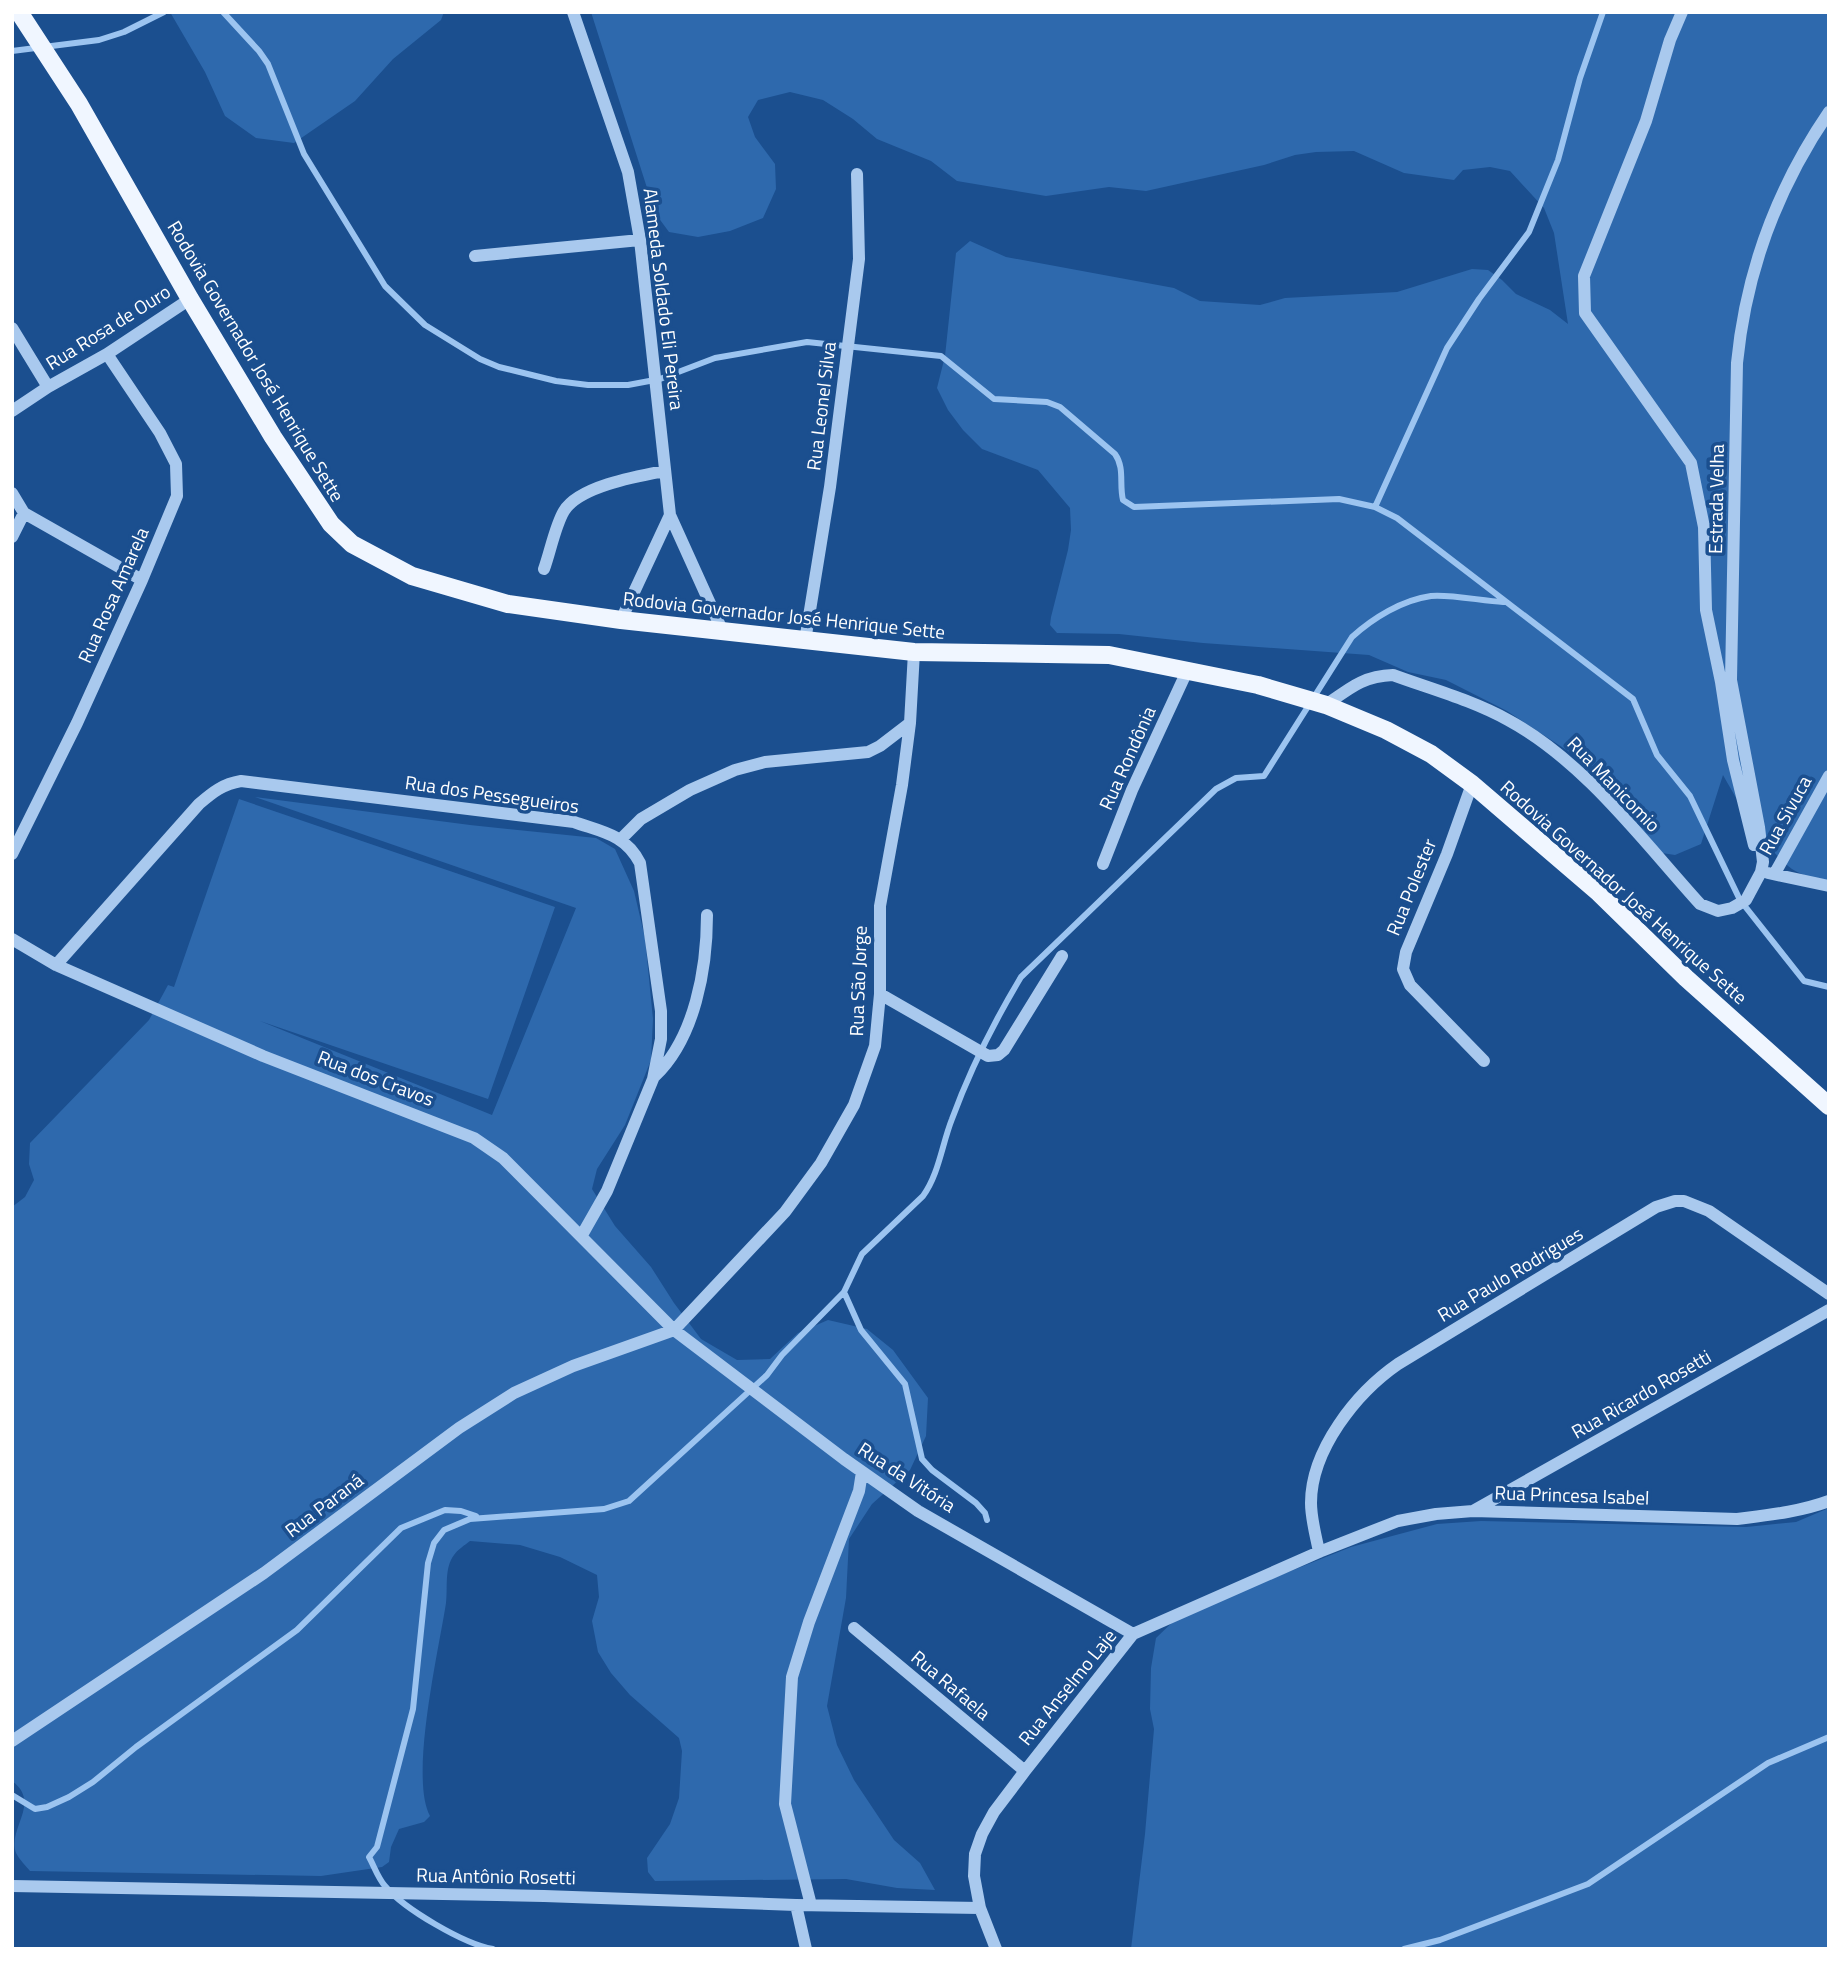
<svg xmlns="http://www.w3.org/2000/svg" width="1841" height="1961" font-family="'Titillium Web',sans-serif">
  <rect width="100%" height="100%" fill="#1b4f8f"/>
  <!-- green -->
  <path fill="#2e69ad" d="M170,12h274l-3,8 -48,39 -38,42 -61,42 -38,-5 -31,-22 -20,-44z
    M591,12h1238v870c-13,-3 -26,-6 -37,-13 -28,-21 -52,-64 -69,-94l-22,69 -26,11 -13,-2 -10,-6 -33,-45 -22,-19 -26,-30 -64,-42 -61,-31 -38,-8 -39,-17 -166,-12 -84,-9 -62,-1 -7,-8 1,-8 17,-67 3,-20 -1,-22 -32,-38 -56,-21 -19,-19 -15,-20 -11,-22 8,-32 11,-103 14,-12 36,16 168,31 26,13 60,4 25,-7 112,-6 75,-23 16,1 14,10 14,14 34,16 18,14 -14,-91 -10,-25 -34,-37 -20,-4 -27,3 -9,10 -50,-7 -50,-22 -38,1 -21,3 -31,10 -118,26 -37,-4 -63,9 -89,-15 -26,-20 -54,-22 -24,-20 -30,-19 -33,-8 -32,8 -10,17 7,20 20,27 1,25 -13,29 -33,13 -32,6 -29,-5 -14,-19z
    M255,797l215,28 126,13 19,11 19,42 11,47 8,81 -2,41 -26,65 -28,44 -5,20 23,37 36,41 23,36 27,36 36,21 33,-1 28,-26 30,-13 39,9 26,21 35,48 -2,38 -16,34 -38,34 -23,35 -3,59 -19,108 10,39 17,35 40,60 26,23 15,27 -38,-2 -51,-9 -191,2 -7,-9 -1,-14 23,-34 9,-26 3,-47 -3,-13 -49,-43 -19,-22 -13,-21 -6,-31 7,-24 -2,-22 -37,-18 -40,-12 -50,-4c-5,4 -13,9 -16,14 -10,13 -6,33 -8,48 -7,46 -37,174 -16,213l-6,6 -25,7 -8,18 -2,15 -7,5 -61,9 -291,-5c-4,-5 -11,-12 -14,-18 -9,-25 26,-50 -4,-72v-574l13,-10 9,-17 -5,-16 1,-21 119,-123 19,-35 6,2 65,-188 316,108 -67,192 -228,-78 232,94 84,-207z
    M1829,1508v441h-698l14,-115 9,-105 -4,-20 1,-41 5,-30 24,-23 171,-68 86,-23 44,-3 265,6 50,-5z"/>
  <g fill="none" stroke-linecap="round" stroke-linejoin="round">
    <!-- stream -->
    <path stroke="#9cc4f0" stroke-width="6" d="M223,12l36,39 9,13 36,90 81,132 40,39 55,34 19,8 57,14 32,4h40l32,-6 55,-21 92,-16 134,14 53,43 53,3 13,5 55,47c10,14 4,30 8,46l11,7 205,-8 36,8 22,11 236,181 24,56 33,41 50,104 64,81 25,6
      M12,51l87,-11 25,-8 40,-20
      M1375,507l72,-159 32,-49 50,-67 29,-72 22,-82 23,-66
      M844,1292l17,38 44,54 17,75 10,11 44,33 9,10 2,7
      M12,1795l23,14 12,-2 22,-10 24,-15 43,-35 161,-117 104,-102 44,-18 16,1 15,5
      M493,1949c-29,-5 -89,-40 -108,-63 -7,-8 -11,-20 -16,-29l8,-10 36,-138 15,-146 6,-20 10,-13 26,-11 134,-10 25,-8 138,-126 15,-20 62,-63 18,-38 61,-58c16,-22 19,-52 29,-77 18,-49 42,-97 69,-142l195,-188 20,-11 28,-2 88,-139c21,-19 50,-37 79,-41 18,-2 52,5 72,6
      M1404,1949l36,-9 148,-56 180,-121 61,-26"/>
    <!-- minor -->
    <path stroke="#a9c9ee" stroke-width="12" d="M573,12l55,160 12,68 30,275 52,115
      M1682,12l-12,28 -24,81 -62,155 1,37 106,150 13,64 2,83 15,72 12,78 21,85
      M475,256l165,-16
      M12,328l36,59
      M12,411l36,-24 59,-33 83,-55
      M12,493l12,20 118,67
      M12,537l12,-24
      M544,569c6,-16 11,-43 20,-58 15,-25 74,-35 101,-40
      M621,620l49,-105
      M805,641l25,-154 29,-228 -2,-85
      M1326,705c24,-17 37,-29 67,-30 38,14 79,25 115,45 76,41 134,120 192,184l18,7 14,-3 14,-8 15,-28 2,-10 -4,-35 -28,-147 6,-317c9,-92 40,-175 92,-251
      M1472,784l-25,70 -41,98 -3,17 7,16 74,76
      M621,839l20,-20 49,-29 45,-20 30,-8 103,-10 12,-6 30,-23
      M12,854l65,-131 65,-143 35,-84 -1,-32 -16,-31 -53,-79
      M1103,864l29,-74 56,-121
      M1768,873l61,13
      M1775,873l54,-97
      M12,939l44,26 207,91 211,82 29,20 171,172 170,129 74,52 215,123
      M56,965l143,-161c14,-12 24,-20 42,-23l333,41c28,10 51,12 66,41l21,148v28l-8,40 -46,112 -25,44
      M880,994l108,62 10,-1 6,-5 58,-94
      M655,1076c40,-38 52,-108 52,-161
      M1473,1511l356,-201
      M1319,1552c-3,-16 -8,-33 -8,-49 0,-53 45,-110 87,-139l258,-157 19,-6h9l25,10 120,83
      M854,1628l171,143
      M12,1741l252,-168 195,-145 55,-35 59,-27 101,-36 111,-118 36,-49 33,-58 21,-59 5,-52v-88l22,-121 8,-62 4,-71
      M12,1886l532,10 252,9 184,3
      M796,1905l10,44
      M811,1905l-26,-101 7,-127 17,-55 50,-131 3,-19
      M996,1949l-16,-41 -6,-32 1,-22 7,-20 12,-22 31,-41 108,-137 186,-82 79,-31 38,-7 37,-3 264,8c31,-4 62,-7 92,-18"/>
    <!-- major -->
    <path stroke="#f0f6ff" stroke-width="18" d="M19,12l60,92 111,195 83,138 58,87 21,20 60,32 96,28 113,16 293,32 195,3 149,30 68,20 60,25 45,24 41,30 127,109 87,85 143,128"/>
  </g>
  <g text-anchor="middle" stroke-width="7" stroke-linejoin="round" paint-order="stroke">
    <!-- street labels -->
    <g font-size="19" fill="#fff" stroke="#1b4f8f">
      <text transform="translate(664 299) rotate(83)" y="7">Alameda Soldado Eli Pereira</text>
      <text transform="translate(108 327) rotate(-32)" y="7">Rua Rosa de Ouro</text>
      <text transform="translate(256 361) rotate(59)" y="7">Rodovia Governador José Henrique Sette</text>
      <text transform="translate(821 406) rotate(-83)" y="7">Rua Leonel Silva</text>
      <text transform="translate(1716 499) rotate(-89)" y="7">Estrada Velha</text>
      <text transform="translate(113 595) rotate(-66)" y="7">Rua Rosa Amarela</text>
      <text transform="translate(784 615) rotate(6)" y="7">Rodovia Governador José Henrique Sette</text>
      <text transform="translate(1127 758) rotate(-66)" y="7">Rua Rondônia</text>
      <text transform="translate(1614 784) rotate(46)" y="7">Rua Manicomio</text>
      <text transform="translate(492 794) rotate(8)" y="7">Rua dos Pessegueiros</text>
      <text transform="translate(1785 815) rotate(-61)" y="7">Rua Sivuca</text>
      <text transform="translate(1411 887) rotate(-68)" y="7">Rua Polester</text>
      <text transform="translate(1624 892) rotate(42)" y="7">Rodovia Governador José Henrique Sette</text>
      <text transform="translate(858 981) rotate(-88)" y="7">Rua São Jorge</text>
      <text transform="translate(376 1078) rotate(21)" y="7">Rua dos Cravos</text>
      <text transform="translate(1510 1274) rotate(-31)" y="7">Rua Paulo Rodrigues</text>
      <text transform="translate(1641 1394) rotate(-30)" y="7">Rua Ricardo Rosetti</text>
      <text transform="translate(907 1477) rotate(33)" y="7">Rua da Vitória</text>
      <text transform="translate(1572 1495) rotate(2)" y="7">Rua Princesa Isabel</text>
      <text transform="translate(324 1505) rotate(-37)" y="7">Rua Paraná</text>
      <text transform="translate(951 1685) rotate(40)" y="7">Rua Rafaela</text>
      <text transform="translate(1067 1687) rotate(-51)" y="7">Rua Anselmo Laje</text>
      <text transform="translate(496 1876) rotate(1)" y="7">Rua Antônio Rosetti</text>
    </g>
  </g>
  <!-- border -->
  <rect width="1841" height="1961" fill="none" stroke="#ffffff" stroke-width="28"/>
</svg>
